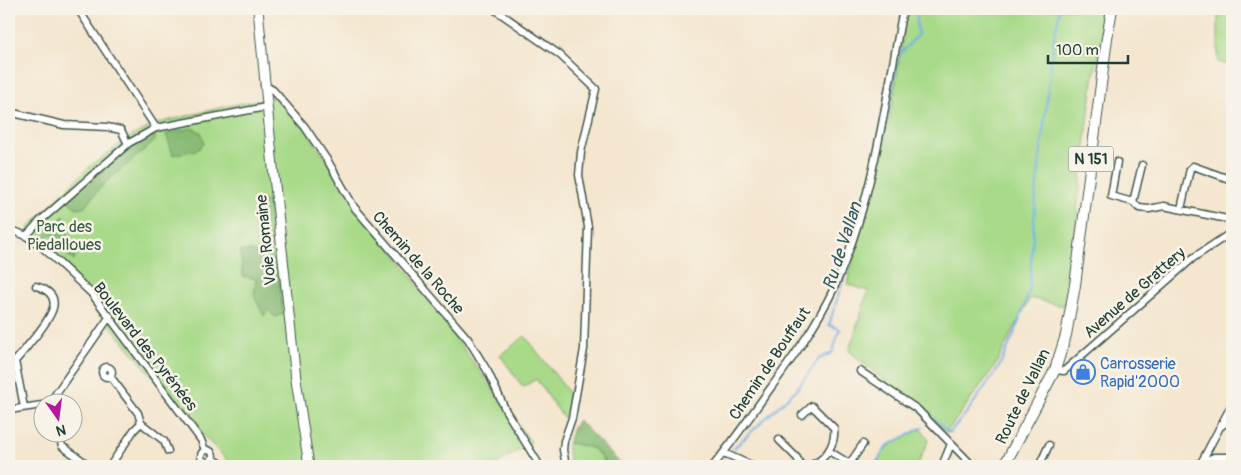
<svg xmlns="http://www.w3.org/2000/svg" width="1241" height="475" font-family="Pangolin,sans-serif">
  <rect width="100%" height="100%" fill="#f7f3e8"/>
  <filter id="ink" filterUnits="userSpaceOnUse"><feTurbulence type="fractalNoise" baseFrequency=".02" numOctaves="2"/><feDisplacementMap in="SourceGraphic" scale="10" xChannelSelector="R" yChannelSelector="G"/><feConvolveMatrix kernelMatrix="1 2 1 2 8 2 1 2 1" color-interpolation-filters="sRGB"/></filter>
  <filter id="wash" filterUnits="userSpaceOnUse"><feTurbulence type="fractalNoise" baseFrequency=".0096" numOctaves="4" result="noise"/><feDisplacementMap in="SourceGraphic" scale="20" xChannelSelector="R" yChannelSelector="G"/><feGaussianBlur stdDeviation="1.12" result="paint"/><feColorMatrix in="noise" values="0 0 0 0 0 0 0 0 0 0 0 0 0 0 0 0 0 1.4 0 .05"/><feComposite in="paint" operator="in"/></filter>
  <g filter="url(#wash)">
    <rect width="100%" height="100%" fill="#f4e6cf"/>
    <!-- green -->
    <path fill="#a8da89" stroke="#648c5e" d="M907,9h201l-15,71 -21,173 -9,53 -33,-8 -35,68 -49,67 -97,-82 19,-60 -21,-7 44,-173z
      M1218,9h14v57l-14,-4z
      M281,96l250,346 -37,24h-261l-36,-37 -169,-201 61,-61 41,-30 28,-14 70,-17z
      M525,336l48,62 -4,17 -6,2 -27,-38 -13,8 -23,-32z
      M921,429l8,10 -12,27h-42l12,-19z
      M568,443c20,3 29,3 38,23h-36l-2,-14z"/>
    <!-- forest -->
    <path fill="#86ba75" stroke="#527c54" d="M191,128l10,4 3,12 -7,6 -24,5 -7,-21z
      M155,135v6l-50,42 -21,24 -8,1 -8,-7 23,-23 36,-30z
      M259,198l9,5 6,15 9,96 -8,3 -7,-7 -4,6 -10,-20 2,-17 -13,-3 -3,-25h12l8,4 5,-26z
      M64,216l4,21 7,18 -1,6 -15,-13 -5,-12 -2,-2 -9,5 -1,-7z
      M578,420l45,46h-17c-9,-20 -18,-20 -38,-23l5,-15z"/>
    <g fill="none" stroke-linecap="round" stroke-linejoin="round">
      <!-- stream -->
      <path stroke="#74b0e6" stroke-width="2" d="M864,214l9,-25 5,-19 20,-114 20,-21 -2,-14 4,-12
        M934,419l15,14 16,-18 34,-48 16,-35 14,-40 7,-99 18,-155 6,-29
        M734,448l62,-58 23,-31 13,-6 8,-24 -11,-4 32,-102
        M720,466l5,-6
        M874,466l13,-20 36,-19"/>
    </g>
  </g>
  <g filter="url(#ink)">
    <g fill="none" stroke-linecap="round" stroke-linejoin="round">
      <defs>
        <path id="street" d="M78,9l78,119
          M494,9l66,46 36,34 -15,63 -2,23 9,52 -4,122 -12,69 -8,23 -1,9 3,16
          M264,85l9,5 32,37 24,36 25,44 114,132 20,33 18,39 34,55
          M9,112l55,13 43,2 14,3 7,14
          M1117,162l-6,34 22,6 6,6 10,1 15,-3 68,14
          M1133,202l9,-37
          M1181,209l9,-40 3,-3 39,14
          M9,232h8l9,4 15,10 51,48 109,146 4,10
          M26,236l14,-15 89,-78 27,-15 110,-21
          M102 372a5 5 0 1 1 10 0a5 5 0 1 1-10 0Z
          M1055,370l9,1 129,-113 39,-26
          M860,371l57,38 56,57
          M50,402l60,-86
          M24,407l-9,-46c7,-7 13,-16 20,-24 13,-17 34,-41 1,-51
          M9,410l33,-5
          M802,415l10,-9 22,22c2,17 -10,34 -26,38
          M141,423l23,18 4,10
          M1220,427l7,-5 5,3
          M58,432l4,14 28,20
          M779,440l18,18 4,8
          M201 456a6 6 0 1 1 12 0a6 6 0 1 1-12 0Z
          M829,451l21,13
          M724,453l29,13
          M212,458l13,8
          M1201,463l31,-59
          M110,466l24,-36 7,-7 -3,-10 -28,-37
          M196,466l6,-5
          M713,466c19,-23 36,-48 54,-73 25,-34 49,-67 67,-105 40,-88 51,-186 69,-279
          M848,466l15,-22
          M942,466l9,-22
          M1039,466l10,-21
          M1193,466l21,-9h18"/>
        <path id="secondary" d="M258,9l15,158 23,212 13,87"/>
        <path id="primary" d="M1004,466l51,-96 11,-35 9,-50 32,-247 5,-29"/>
      </defs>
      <!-- street casing -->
      <use href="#street" stroke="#3f564b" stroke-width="9"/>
      <!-- secondary casing -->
      <use href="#secondary" stroke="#3f564b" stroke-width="11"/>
      <!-- primary casing -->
      <use href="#primary" stroke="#3f564b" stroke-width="12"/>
      <!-- street -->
      <use href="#street" stroke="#fff" stroke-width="6"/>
      <!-- secondary -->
      <use href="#secondary" stroke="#fff" stroke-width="9"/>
      <!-- primary -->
      <use href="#primary" stroke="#fff" stroke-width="10"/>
    </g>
  </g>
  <!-- icons -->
  <defs>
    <symbol id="shop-ring" viewBox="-11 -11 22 22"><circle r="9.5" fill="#f7f3e8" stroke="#3f7fe0" stroke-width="1.5"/><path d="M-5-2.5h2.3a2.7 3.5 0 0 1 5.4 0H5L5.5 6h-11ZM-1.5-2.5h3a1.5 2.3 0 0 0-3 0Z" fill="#3f7fe0"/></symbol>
  </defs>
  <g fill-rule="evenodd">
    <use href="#shop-ring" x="1069" y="358" width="28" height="28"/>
  </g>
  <g text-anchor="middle" stroke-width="5" stroke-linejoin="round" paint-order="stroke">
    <!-- shield labels -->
    <rect fill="#f7f3e8" stroke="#60746a" stroke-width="1" x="1068.5" y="146.5" width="45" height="25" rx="4"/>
    <g font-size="15" font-weight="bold" fill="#1f3d34">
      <text x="1091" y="164">N 151</text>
    </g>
    <!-- park labels -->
    <g font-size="16" fill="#3a5c45" stroke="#f7f3e8">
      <text x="64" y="232">Parc des<tspan x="64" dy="18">Piedalloues</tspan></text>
    </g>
    <!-- street labels -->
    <g font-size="16" fill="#1f3d34" stroke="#f7f3e8">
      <text transform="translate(265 240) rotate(-96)" y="6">Voie Romaine</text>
      <text transform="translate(419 262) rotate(49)" y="6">Chemin de la Roche</text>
      <text transform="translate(1134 292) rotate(-41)" y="6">Avenue de Grattery</text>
      <text transform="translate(146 346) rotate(52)" y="6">Boulevard des Pyrénées</text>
      <text transform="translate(769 363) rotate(-56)" y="6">Chemin de Bouffaut</text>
      <text transform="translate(1022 396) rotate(-64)" y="6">Route de Vallan</text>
    </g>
    <!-- shop labels -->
    <g font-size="16" fill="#366cbe" stroke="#f7f3e8" text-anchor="start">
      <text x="1100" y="369">Carrosserie<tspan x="1100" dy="18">Rapid'2000</tspan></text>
    </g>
    <!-- water labels -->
    <g font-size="18" font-style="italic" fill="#345a60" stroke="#f7f3e8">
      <text transform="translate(842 246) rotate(-72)" y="6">Ru de Vallan</text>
    </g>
  </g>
  <!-- margin -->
  <rect width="1241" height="475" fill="none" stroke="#f7f3e8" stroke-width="30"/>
  <!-- north arrow -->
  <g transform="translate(58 418) rotate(166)"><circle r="24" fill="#f7f3e8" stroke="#a1aaa0"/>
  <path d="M0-4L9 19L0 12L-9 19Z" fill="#b5179e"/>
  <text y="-8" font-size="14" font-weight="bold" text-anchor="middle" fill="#1f3d34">N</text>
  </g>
  <!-- scale -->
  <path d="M1048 55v8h80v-8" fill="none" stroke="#1f3d34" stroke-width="2.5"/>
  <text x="1056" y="55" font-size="15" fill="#1f3d34" stroke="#f7f3e8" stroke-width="4" paint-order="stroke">100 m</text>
</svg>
